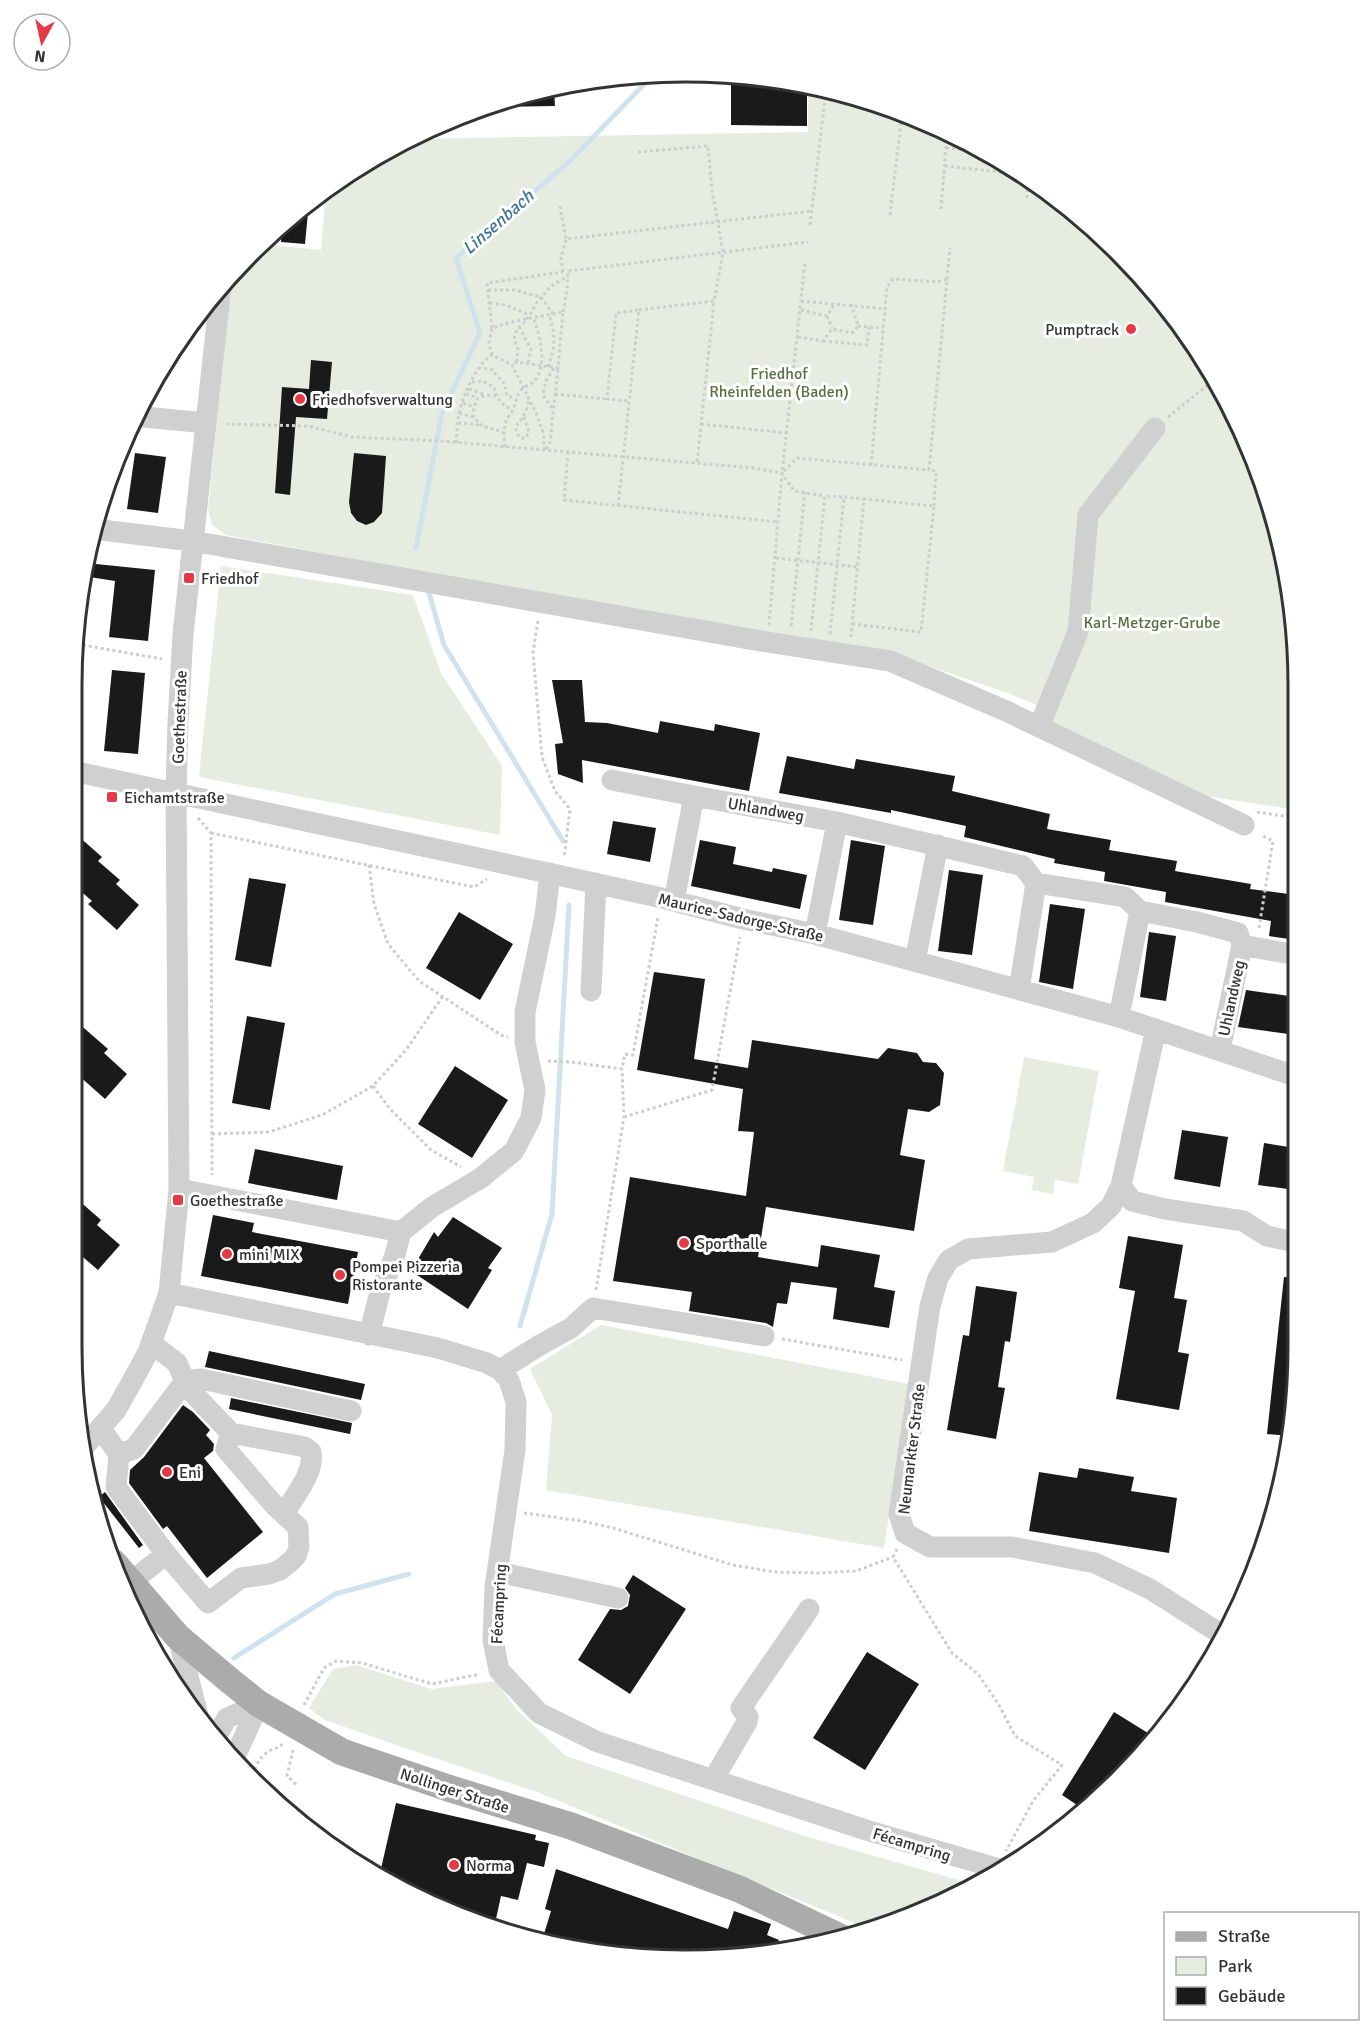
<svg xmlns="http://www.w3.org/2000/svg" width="1371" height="2032" font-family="Signika,sans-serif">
  <rect width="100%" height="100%" fill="#fff"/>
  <!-- green -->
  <path fill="#e6ecdf" d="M808,87l75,18 110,49 97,70 82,88 64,102 42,113 20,119 -1,164 -98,-15 -144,-65 -14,-23 -33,-14 -118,-40 -352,-59 -312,-59 -14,-10 -4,-15 24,-236 32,-30 57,6 5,-60 83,-51 399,-7z
    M221,566l192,29 28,78 61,93 -2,69 -301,-58z
    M1024,1057l75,14 -21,113 -23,-4 -2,14 -21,-4 2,-13 -31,-6z
    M601,1325l309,59 -26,164 -338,-58 6,-75 -22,-46z
    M356,1665l75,24 65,-8 20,28 50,47 242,81 168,48 -107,44 -332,-137 -112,-37 -100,-35 -16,-12 24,-39z"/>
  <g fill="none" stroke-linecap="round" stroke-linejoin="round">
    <!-- stream -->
    <path stroke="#cfe2ee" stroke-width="5" d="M416,548l26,-135 38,-80 -24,-75 114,-97 84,-87
      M429,593l15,52 119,196
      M520,1326l32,-112 17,-309
      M234,1658l101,-64 74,-20"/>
  </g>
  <!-- building -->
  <path fill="#1a1a1a" d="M731,76l35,1 41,10v39l-76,-1z
    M554,88l1,18 -60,1v-2l32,-12z
    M309,202l-4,42 -24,-2 1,-15z
    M311,360l21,2 -5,57 -31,-2 -6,78 -15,-2 7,-106 27,2z
    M135,453l31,4 -8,56 -31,-4z
    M354,453l32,3 -4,57 -8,9 -8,3 -9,-4 -6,-8 -2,-11z
    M86,563l69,7 -7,71 -39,-4 6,-56 -32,-5z
    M112,670l33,3 -7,81 -34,-3z
    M552,680h30l3,42 22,1 51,10 2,-12 54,10 1,-7 45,9 -11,58 -167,-31 1,23 -25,-9 -3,-30 8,-1z
    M787,756l67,13 2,-10 99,17 -3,15 98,23 -3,15 64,11 -2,10 68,11 -2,10 76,13 -1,5 46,6v45l-27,-4 2,-15 -106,-19 1,-10 -62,-11 1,-9 -51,-9 1,-4 -91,-22 2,-11 -75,-16v3l-112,-20z
    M613,821l43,7 -6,34 -43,-8z
    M77,835l25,22 -4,4 22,19 -4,4 23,21 -22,25 -29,-26 4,-3 -15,-13z
    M700,840l36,7 -3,17 39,8 1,-4 34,7 -7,34 -109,-23z
    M851,840l34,6 -12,79 -34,-5z
    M949,870l34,5 -11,80 -34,-4z
    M249,878l37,6 -15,83 -36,-7z
    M1050,904l35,5 -12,80 -34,-7z
    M459,912l54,32 -33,56 -54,-32z
    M1149,932l27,4 -10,65 -26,-4z
    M654,972l51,7 -11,80 54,9 4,-28 126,19 10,-11 29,5 6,9 13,1 8,10 -4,32 -11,7 -21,-3 -8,46 25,5 -11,71 -148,-24 -8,50 60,10 3,-22 59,10 -6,32 21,4 -6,37 -56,-9 4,-31 -46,-6 -4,22 -10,-1 -4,24 -7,-4 -77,-12 3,-19 -79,-11 17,-104 116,19 8,-64 -16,-1 5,-42 -106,-19z
    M1246,990l50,7v38l-58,-8z
    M247,1016l38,7 -15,87 -38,-7z
    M77,1022l31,27 -4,4 23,21 -22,25 -28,-25z
    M455,1066l53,34 -36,58 -54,-34z
    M1182,1130l46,7 -8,50 -46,-8z
    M1264,1143l31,5v42l-37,-5z
    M255,1149l88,17 -6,34 -89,-17z
    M77,1199l24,21 -4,5 23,20 -22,25 -21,-18z
    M213,1215l41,8 -2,9 106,20 -10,52 -147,-28z
    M453,1217l49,31 -14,20 4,2 -24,39 -57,-38 23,-39 4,5z
    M1128,1236l55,9 -9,53 13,2 -9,52 11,2 -10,56 -63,-11 19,-108 -16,-3z
    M1284,1277l10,1v149l-2,9 -25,-2z
    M976,1286l41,6 -7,50 -5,-1 -7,46 7,1 -9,51 -49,-9 16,-95 6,1z
    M209,1351l156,33 -4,16 -156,-33z
    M231,1398l121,25 -2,11 -121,-25z
    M183,1405l10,7 17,18 -4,5 8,9 -1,7 -9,7 59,74 -56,46 -40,-52 -4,3 -34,-46 1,-13 14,-13z
    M1079,1468l55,9 -3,14 46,7 -8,55 -140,-22 10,-59 38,6z
    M105,1492l38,53 -4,3 -40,-51z
    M633,1575l53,34 -56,85 -52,-34 32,-51 11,1 7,-4 2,-11 -5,-7z
    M867,1652l52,32 -54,86 -52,-32z
    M1114,1712l42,26 -9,13 -61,60 -24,-16z
    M396,1803l140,32 -1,5 14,3 -5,24 -17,-4 -9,37 -17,-4 -7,32 -43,-15 -71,-40z
    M556,1869l172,60 6,-18 37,13 -4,11 12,5 -4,11 -49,8h-81l-63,-11 -38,-14 7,-23 -6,-2z"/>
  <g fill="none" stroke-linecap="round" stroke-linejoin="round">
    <!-- path -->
    <path stroke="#cdcdcd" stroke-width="3" stroke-dasharray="3 3" stroke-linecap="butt" d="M946,148l40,3
      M638,152l70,-6 4,44 11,62 -9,49
      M945,166l75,8
      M1027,198l1,-18
      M560,206l6,33
      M941,209l6,-75
      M890,215l12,-102
      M810,225l16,-134
      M563,272l-2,-14 5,-19 246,-28
      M488,290h27l26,7 12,17
      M801,301l84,8
      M490,303l16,2 24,10
      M851,304l7,21
      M639,310l75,-9 -17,162
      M801,310l26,6 8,-13
      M563,312l4,-21 1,-20 240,-29
      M827,316l5,12
      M858,326l25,2
      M519,327l12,22 -3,15
      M492,328l-5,-45 76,-11
      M798,337l25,4 9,-12 20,4 6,-7
      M823,341l44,4 2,-18
      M492,355l-3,-12 3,-15c22,-8 47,-11 71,-16l-5,56 -41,-6 -5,3
      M517,362l1,-13 -4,-10 3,-10 9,-8 11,-19 14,-16 17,-10
      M548,367c7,-19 8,-33 1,-52
      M478,368l13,1 14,15 2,12 8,2
      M472,382l11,-1 11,6c3,11 7,19 18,22
      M469,389l17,6
      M466,394l12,4
      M555,394l52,5
      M496,396l-10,-1 -8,3 -4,9 -1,10 9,9 21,6
      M463,403l11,4
      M552,408l-9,-13 3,-14 8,-13
      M459,413l14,4
      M524,417l5,15 -3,6h-6c-9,-13 -1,-13 4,-23 3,-5 4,-11 5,-16
      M1168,417l46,-37
      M458,423l22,2
      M226,424l82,2 44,11 89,4 312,27 29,5 12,18 31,5
      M701,424l86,9
      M456,443c1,-10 1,-20 3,-30 4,-17 17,-49 33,-58l20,10 24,48 7,19 2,18
      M505,447c-1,-10 -2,-19 2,-28 2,-4 6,-8 7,-12 3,-7 2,-11 7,-17 5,-5 11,-5 15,-11 11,-17 4,-42 -2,-60
      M546,449l4,-7 8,-74
      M568,452l-4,48 215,22
      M871,465l16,-178 6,-8 45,3 9,-3
      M784,471l13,-13 132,12
      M618,506l21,-196 -23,3 -9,86 22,2
      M934,506l2,-35 -7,-1 21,-222
      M776,558l82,9
      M538,621l-5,31 9,105 13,34 15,18 -6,49
      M769,625l13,-152 23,-210
      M791,626l14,-134
      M811,631l14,-135 19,1
      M830,634l14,-137 20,2
      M851,637l1,-13 12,-125 70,7 -13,126 -69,-8
      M77,644l85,15
      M1257,812l40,6
      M198,818l13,15 1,342
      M211,833l263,54 13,-8
      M369,865l5,39 14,40 31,37 82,54 7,2
      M1259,928l14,-87 -12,-6
      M548,1061l23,1 51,7 3,-15 8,1 25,-138
      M373,1086l17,23 41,41 30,17
      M624,1117l88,-27 28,-153
      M212,1134l57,-2 53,-17 51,-29 33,-36 37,-54
      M596,1290l28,-173 -2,-48
      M782,1339l120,21
      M524,1513l58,8 31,7 120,37 42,7 44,1 37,-2 37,-14
      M897,1549l-4,8 59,96 26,21 21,31 16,31 47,29 -29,36 -27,50
      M304,1705l20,-37 12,-7 26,2 70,21 48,-10
      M293,1750l-6,26 11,10
      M252,1781c2,-13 7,-25 19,-31 6,-3 9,-2 13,-8"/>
    <!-- minor -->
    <path stroke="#d0d0d0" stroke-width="21" d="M134,416l72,7
      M93,529l99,12 575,101 123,19 116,50 238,114
      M1039,727l39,-95 10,-117 67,-87
      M77,772l485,104 100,22 81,21 72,15 304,83 176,59
      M612,780l82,16
      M674,901l20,-105 143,26 186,44 13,17 89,14 15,14 57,11 41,11 4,12 54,10
      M815,934l22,-112
      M915,961l23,-116
      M1019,990l17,-107
      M591,991l5,-108
      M1119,1017l21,-106
      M1156,1029l-35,157 -10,20 -18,17 -41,19 -84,7 -19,11 -11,18 -8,28 -31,208 6,19 25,14h82l83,16 55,26 74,47
      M1220,1050l22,-105
      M1121,1186l11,15 33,8 78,12 24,15 28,6
      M179,1189l222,43
      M169,1293l269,55 49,15 13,7 9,10 7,22 -1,48 -20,137 -2,53 6,30 40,43 59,29 268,88 137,40
      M369,1335l11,-43 14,-34 7,-26 31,-25 49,-29 33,-27 17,-33 4,-28 -10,-48v-30l20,-96 5,-43
      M151,1343l26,20 11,25 43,45 -5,16 49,57 23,21 1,20 -3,9 -6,6 -10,8 -11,4 -28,4 -33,25 -42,-49
      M500,1370l40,-25 31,-17 22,-20 171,28
      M100,1428l19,26 -3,33 50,67 -35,28
      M231,1433l74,14 6,5c4,21 -17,44 -27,62
      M82,1449l34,-39 18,-32 14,-26 21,-59 10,-104 -3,-397 2,-70 5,-88 38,-348
      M119,1454l15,-5 51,-68 16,-2 150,32
      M498,1572l120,26
      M178,1637l20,78
      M216,1737l11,-19 32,-14
      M234,1759l25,-55
      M713,1780l34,-58 1,-5 -7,-9 68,-99"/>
    <!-- major -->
    <path stroke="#ababab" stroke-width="27" d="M114,1563l64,74 51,43 30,24 83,48 106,36 123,38 168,63 105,50"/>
  </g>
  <!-- markers -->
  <g fill="#e63946" stroke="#fff" stroke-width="2">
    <circle cx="1131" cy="329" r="6"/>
    <circle cx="300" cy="399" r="6"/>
    <rect x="183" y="572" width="12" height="12" rx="3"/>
    <rect x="106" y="791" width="12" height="12" rx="3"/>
    <rect x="172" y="1194" width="12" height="12" rx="3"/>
    <circle cx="684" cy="1243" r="6"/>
    <circle cx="227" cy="1254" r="6"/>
    <circle cx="340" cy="1275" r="6"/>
    <circle cx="167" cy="1472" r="6"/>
    <circle cx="454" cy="1865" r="6"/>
  </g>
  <g text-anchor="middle" stroke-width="6" stroke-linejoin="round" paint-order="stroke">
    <!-- poi labels -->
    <g font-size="16" fill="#333" stroke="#fff" text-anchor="start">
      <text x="1119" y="335" text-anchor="end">Pumptrack</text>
      <text x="312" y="405">Friedhofsverwaltung</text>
      <text x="201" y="584">Friedhof</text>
      <text x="124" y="803">Eichamtstraße</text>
      <text x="190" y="1206">Goethestraße</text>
      <text x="696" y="1249">Sporthalle</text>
      <text x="239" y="1260">mini MIX</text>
      <text x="352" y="1272">Pompei Pizzeria<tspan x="352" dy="18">Ristorante</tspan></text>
      <text x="179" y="1478">Eni</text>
      <text x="466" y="1871">Norma</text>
    </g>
    <!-- park labels -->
    <g font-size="16" fill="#56703f" stroke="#fff">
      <text x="779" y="379">Friedhof<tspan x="779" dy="18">Rheinfelden (Baden)</tspan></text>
      <text x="1152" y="628">Karl-Metzger-Grube</text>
    </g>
    <!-- street labels -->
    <g font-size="16" fill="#333" stroke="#fff">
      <text transform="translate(179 717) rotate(-88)" y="6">Goethestraße</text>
      <text transform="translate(766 809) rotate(10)" y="6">Uhlandweg</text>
      <text transform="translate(741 917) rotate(13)" y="6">Maurice-Sadorge-Straße</text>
      <text transform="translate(1231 998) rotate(-78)" y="6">Uhlandweg</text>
      <text transform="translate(911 1449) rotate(-83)" y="6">Neumarkter Straße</text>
      <text transform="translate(498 1604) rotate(-87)" y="6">Fécampring</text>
      <text transform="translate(455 1790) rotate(18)" y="6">Nollinger Straße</text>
      <text transform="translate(912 1844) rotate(17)" y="6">Fécampring</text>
    </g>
    <!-- water labels -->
    <g font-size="18" font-style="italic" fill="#3f7597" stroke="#fff">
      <text transform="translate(498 222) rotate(-41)" y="6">Linsenbach</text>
    </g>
  </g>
  <!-- crop -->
  <path d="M0 0H1371V2032H0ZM685 82H685A603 603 0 0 1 1288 685V1347A603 603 0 0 1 685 1950H685A603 603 0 0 1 82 1347V685A603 603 0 0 1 685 82Z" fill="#fff" fill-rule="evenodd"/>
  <path fill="none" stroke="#333" stroke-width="3" d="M685 82H685A603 603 0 0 1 1288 685V1347A603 603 0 0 1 685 1950H685A603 603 0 0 1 82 1347V685A603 603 0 0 1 685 82Z"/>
  <!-- legend -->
  <rect x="1164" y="1912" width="195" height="108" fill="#ffffff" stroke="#adadad" stroke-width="1.5"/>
  <rect x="1176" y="1932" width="30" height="9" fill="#ababab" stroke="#adadad" stroke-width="1.5"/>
  <text x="1218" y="1942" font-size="18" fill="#333333">Straße</text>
  <rect x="1176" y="1957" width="30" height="18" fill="#e6ecdf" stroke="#adadad" stroke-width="1.5"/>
  <text x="1218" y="1972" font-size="18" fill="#333333">Park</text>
  <rect x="1176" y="1987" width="30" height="18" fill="#1a1a1a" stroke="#adadad" stroke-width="1.5"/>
  <text x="1218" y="2002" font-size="18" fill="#333333">Gebäude</text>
  <!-- north arrow -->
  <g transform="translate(42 42) rotate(188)"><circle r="28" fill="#ffffff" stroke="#adadad" stroke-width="1.5"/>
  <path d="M0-4.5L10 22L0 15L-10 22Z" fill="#e63946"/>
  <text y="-9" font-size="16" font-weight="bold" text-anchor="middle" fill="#333333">N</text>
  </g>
</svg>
